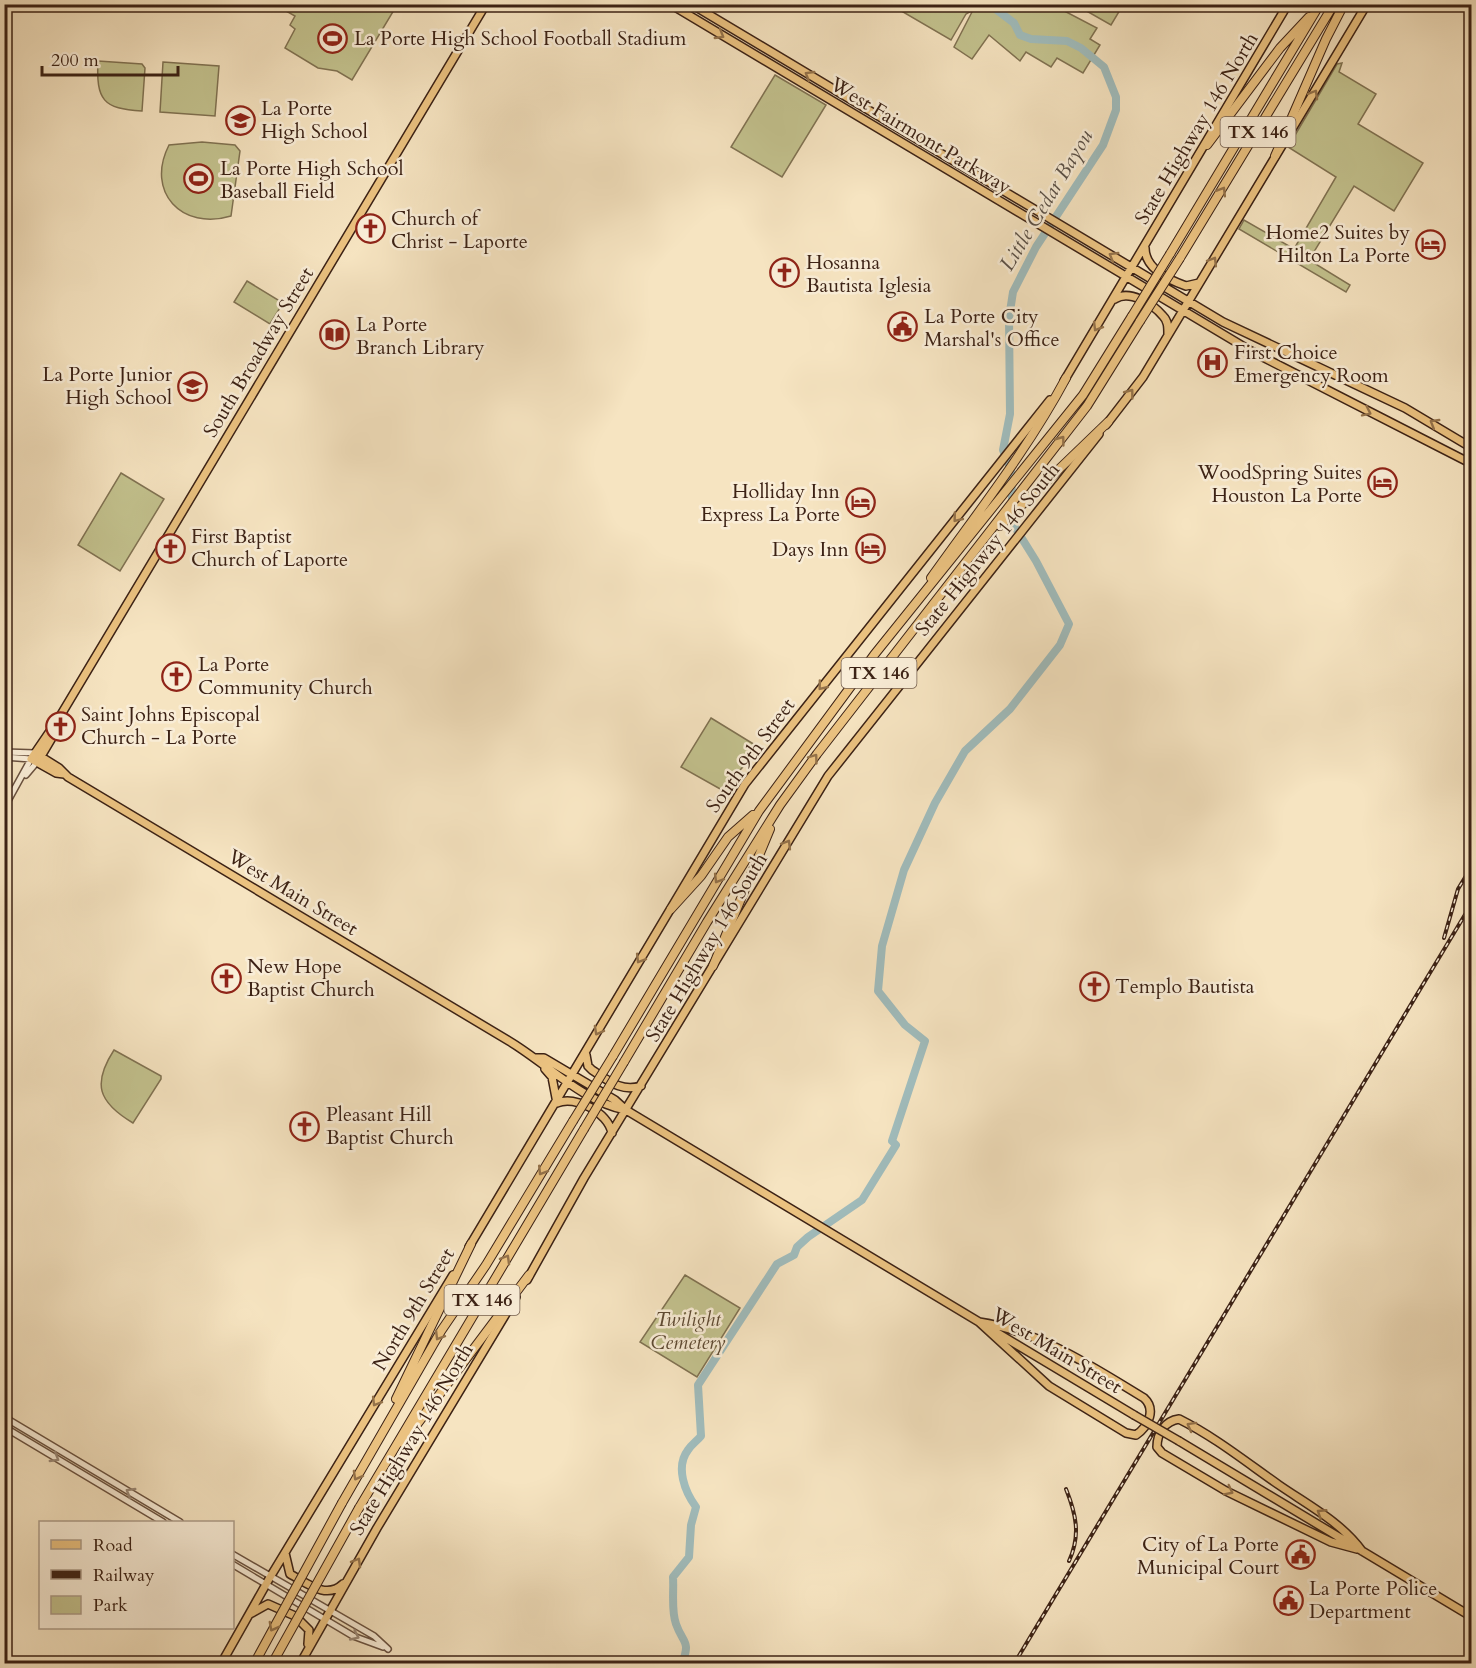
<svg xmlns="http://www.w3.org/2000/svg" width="1476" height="1668" font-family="Cardo,serif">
  <rect width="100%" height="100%" fill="#f6e4c1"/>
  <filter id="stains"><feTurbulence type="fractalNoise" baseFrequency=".00333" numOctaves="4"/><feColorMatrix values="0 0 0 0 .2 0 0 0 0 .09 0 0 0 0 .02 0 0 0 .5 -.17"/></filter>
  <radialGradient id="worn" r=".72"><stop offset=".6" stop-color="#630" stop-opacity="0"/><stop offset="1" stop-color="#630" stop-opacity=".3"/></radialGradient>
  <!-- green -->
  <path fill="#c3c28e" stroke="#807252" stroke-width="1.5" d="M1051,4l46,24 -7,11 10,6 -17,28 -26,-15 -6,9 -25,-15 -6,9 -31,-26 -17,24 -18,-12 19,-37 -7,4 -15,26 -60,-35z
    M290,5v-1l107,1 -45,75 -15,-9 -19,-3 -33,-20 10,-19 -5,-4 5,-9 -9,-5z
    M1076,5h47l-12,20z
    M98,61l44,3 3,4 -3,43c-39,-2 -46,-11 -44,-50z
    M163,62l56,4 -4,50 -55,-4z
    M1342,63l-3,9 37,22 -18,30 65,39 -29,48 -40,-25 -45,74 41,25 -4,7 -107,-63 5,-9 50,29 42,-72 -48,-30 49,-83z
    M775,75l51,30 -44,72 -51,-30z
    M202,142l33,3 5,6 -9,65c-49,15 -86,-24 -62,-71z
    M247,281l36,22 -13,21 -36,-22z
    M121,473l43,26 -44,72 -42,-26z
    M711,718l49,30 -38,42 -41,-23z
    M114,1050l47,26v3l-28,44c-35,-21 -41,-39 -19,-73z
    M685,1275l55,33 -43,69 -57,-35z"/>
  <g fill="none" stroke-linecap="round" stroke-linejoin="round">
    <!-- river -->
    <path stroke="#a0bcbc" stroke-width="8" d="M682,1664c9,-24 1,-20 -6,-40 -5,-13 -2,-33 -3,-47l16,-20 2,-32 5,-18c-11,-15 -21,-40 -8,-57 4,-6 9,-9 13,-14l-3,-51 79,-121 17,-9 3,-8 11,-10 54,-37 34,-55 -4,-4 33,-100 -20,-16 -27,-34 4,-45 22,-76 31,-67 30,-52 45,-42 50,-64 9,-21 -33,-63 -23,-37 -2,-54 -8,-20 7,-36 -1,-96 4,-26 23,-45 67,-102 13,-35v-13l-12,-30 -23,-19 -14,-7 -36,-2 -11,-4 -6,-12 -25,-19"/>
    <defs>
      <path id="minor" d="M4,752l31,1
        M4,757l27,2 -27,49
        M26,775l11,-13
        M4,1417l176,105
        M4,1427l159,95
        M232,1554l142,82 14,13
        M232,1564l121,72 30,11"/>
      <path id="major" d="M670,4l581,347 221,113
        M691,4l532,318 182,86 67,40
        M1145,248c0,21 24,32 41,38l13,-3
        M1115,299c14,-10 38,5 48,17 5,5 5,11 5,18
        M1064,381l224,-377
        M1106,425l37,-48 224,-373
        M35,753l24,15 9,9 441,264c37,22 74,61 117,69
        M40,758l16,-27 3,-11
        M64,774l-8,-1 -25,-14 28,-41 427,-714
        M586,1055l2,11 4,4c17,11 29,22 49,16
        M536,1058h8l71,42 11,10 508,305
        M545,1069l7,8 5,26c18,-8 51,9 55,30
        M469,1247l276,-463 305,-384
        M527,1280l57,-102 244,-402 271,-342
        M979,1322c60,9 114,45 165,76 12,11 5,28 -8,37l-10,-2 -77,-47z
        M1179,1441l293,176
        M1357,1549l-26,-7 -105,-51 -64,-38 -5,-6c0,-14 8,-26 22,-28 36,18 67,43 100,66 29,20 62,37 83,66
        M285,1553l5,21c17,9 36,26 53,10
        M250,1614l18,-10 27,12 14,14 -1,14
        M221,1664l48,-85 184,-304
        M300,1664l77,-136 139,-231"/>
      <path id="highway" d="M1207,145l73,-97 29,-31
        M1275,156l51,-117 18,-35
        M1170,254l150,-250
        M1180,258l154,-254
        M1000,526l108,-104
        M931,578c47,-66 97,-129 135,-200
        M671,909l30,-33 27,-39 25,-22
        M713,966l57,-137
        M613,1056l146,-245 115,-156 209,-260 49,-79
        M624,1062l83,-140 73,-117 37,-51 270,-348 53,-85
        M396,1399l75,-155
        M403,1443l126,-168
        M342,1503l99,-172 45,-66 87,-144
        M359,1508l225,-379"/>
    </defs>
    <!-- minor casing -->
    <use href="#minor" stroke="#6a5240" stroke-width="8"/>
    <!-- major casing -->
    <use href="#major" stroke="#3c2215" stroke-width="10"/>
    <!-- highway casing -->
    <use href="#highway" stroke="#3c2215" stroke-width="10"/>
    <!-- minor -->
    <use href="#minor" stroke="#f9edd7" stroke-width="5"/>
    <!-- major -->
    <use href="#major" stroke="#ebc280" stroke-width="7"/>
    <!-- highway -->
    <use href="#highway" stroke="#ebc280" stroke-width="8"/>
    <defs>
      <path id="rail" d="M1444,938l14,-49 14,-23
        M1066,1489c10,25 15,46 3,72
        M1014,1664l458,-761"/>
    </defs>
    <!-- rail casing -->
    <use href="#rail" stroke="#3c2215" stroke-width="4"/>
    <!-- rail -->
    <use href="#rail" stroke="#f9edd7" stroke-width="1.5" stroke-dasharray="4.5" stroke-linecap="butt"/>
    <defs>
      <path id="major-bridge" d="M1134,1415l45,26"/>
      <path id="highway-bridge" d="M1132,316l38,-62
        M1140,321l40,-63
        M573,1121l40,-65
        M584,1129l40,-67
        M254,1664l88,-161
        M272,1664l87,-156"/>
    </defs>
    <!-- major-bridge casing -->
    <use href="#major-bridge" stroke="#3c2215" stroke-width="10" stroke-linecap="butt"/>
    <!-- highway-bridge casing -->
    <use href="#highway-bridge" stroke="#3c2215" stroke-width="10" stroke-linecap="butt"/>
    <!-- major-bridge -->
    <use href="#major-bridge" stroke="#ebc280" stroke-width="7"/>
    <!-- highway-bridge -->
    <use href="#highway-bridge" stroke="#ebc280" stroke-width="8"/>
  </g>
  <!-- one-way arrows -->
  <defs><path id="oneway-chevron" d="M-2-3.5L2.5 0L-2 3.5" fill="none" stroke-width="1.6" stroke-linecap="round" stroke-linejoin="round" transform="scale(1.5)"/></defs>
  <g stroke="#94724a">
    <use href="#oneway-chevron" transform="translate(720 35) rotate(31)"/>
    <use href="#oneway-chevron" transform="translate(809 75) rotate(-149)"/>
    <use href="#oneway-chevron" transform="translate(1314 94) rotate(-60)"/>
    <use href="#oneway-chevron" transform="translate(1222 191) rotate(-58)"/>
    <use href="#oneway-chevron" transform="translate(1113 256) rotate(-149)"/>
    <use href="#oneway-chevron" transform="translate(1213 261) rotate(-58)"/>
    <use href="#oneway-chevron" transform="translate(1097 327) rotate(121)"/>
    <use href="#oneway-chevron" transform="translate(1130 393) rotate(-53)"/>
    <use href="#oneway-chevron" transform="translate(1367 412) rotate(26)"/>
    <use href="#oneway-chevron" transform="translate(1434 423) rotate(-149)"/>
    <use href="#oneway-chevron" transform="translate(1061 440) rotate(-53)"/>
    <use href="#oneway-chevron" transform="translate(957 518) rotate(129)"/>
    <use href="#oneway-chevron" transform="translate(822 686) rotate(129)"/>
    <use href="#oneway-chevron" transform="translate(814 758) rotate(-54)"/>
    <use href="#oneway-chevron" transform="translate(787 844) rotate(-59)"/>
    <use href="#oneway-chevron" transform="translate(718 879) rotate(121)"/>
    <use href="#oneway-chevron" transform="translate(640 959) rotate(121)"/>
    <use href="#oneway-chevron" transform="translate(598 1031) rotate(119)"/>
    <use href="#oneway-chevron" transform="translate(542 1171) rotate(122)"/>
    <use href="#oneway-chevron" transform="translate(506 1259) rotate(-60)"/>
    <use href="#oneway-chevron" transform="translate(439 1336) rotate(121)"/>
    <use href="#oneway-chevron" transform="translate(376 1402) rotate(121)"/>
    <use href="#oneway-chevron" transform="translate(1191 1426) rotate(-151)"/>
    <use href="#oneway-chevron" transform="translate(357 1476) rotate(119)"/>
    <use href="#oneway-chevron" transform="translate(1229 1491) rotate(27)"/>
    <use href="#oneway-chevron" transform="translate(1321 1513) rotate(-147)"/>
    <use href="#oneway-chevron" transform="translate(357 1562) rotate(-60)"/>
    <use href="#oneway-chevron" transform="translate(273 1627) rotate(118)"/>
  </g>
  <g stroke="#9a8876">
    <use href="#oneway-chevron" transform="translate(55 1458) rotate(31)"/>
    <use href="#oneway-chevron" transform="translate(130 1492) rotate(-149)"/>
    <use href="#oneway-chevron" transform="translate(355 1636) rotate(25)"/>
  </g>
  <!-- icons -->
  <defs>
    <symbol id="stadium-ring" viewBox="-11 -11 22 22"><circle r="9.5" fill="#f9edd7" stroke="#8f2418" stroke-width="1.5"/><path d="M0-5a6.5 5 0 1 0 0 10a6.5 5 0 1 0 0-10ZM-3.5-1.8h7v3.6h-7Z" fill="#8f2418"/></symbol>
    <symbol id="school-ring" viewBox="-11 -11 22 22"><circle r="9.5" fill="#f9edd7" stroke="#8f2418" stroke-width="1.5"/><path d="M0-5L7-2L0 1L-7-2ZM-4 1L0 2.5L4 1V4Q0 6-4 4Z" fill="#8f2418"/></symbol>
    <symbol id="church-ring" viewBox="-11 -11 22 22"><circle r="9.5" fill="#f9edd7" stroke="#8f2418" stroke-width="1.5"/><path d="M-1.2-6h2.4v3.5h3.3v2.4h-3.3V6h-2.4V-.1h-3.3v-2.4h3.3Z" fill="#8f2418"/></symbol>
    <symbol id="hotel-ring" viewBox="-11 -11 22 22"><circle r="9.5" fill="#f9edd7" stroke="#8f2418" stroke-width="1.5"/><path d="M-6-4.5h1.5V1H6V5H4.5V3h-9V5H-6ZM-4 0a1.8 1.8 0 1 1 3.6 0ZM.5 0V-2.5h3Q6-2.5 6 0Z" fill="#8f2418"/></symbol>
    <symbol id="civic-ring" viewBox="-11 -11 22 22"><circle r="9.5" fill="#f9edd7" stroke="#8f2418" stroke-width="1.5"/><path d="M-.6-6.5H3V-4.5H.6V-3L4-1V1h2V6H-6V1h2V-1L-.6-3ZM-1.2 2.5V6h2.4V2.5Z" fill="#8f2418"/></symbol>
    <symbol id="library-ring" viewBox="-11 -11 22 22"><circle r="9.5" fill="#f9edd7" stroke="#8f2418" stroke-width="1.5"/><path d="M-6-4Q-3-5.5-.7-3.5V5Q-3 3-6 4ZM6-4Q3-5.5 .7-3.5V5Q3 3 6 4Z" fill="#8f2418"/></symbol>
    <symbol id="hospital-ring" viewBox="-11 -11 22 22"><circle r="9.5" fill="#f9edd7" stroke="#8f2418" stroke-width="1.5"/><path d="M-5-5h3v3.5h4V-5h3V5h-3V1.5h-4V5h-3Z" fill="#8f2418"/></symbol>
  </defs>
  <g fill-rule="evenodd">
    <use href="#stadium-ring" x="316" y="22" width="33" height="33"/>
    <use href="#school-ring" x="224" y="104" width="33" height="33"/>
    <use href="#stadium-ring" x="182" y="162" width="33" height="33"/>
    <use href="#church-ring" x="354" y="212" width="33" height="33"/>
    <use href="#hotel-ring" x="1414" y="228" width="33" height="33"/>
    <use href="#church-ring" x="768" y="256" width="33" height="33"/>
    <use href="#civic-ring" x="886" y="310" width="33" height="33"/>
    <use href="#library-ring" x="318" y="318" width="33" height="33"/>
    <use href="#hospital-ring" x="1196" y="346" width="33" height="33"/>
    <use href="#school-ring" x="176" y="370" width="33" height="33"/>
    <use href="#hotel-ring" x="1366" y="466" width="33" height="33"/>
    <use href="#hotel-ring" x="844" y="486" width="33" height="33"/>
    <use href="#church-ring" x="154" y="532" width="33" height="33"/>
    <use href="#hotel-ring" x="854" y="532" width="33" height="33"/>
    <use href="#church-ring" x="160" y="660" width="33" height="33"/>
    <use href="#church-ring" x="44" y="710" width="33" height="33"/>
    <use href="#church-ring" x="210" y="962" width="33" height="33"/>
    <use href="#church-ring" x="1078" y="970" width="33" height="33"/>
    <use href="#church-ring" x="288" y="1110" width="33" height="33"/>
    <use href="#civic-ring" x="1284" y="1538" width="33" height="33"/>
    <use href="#civic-ring" x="1272" y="1584" width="33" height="33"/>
  </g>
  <g text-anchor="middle" stroke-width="5" stroke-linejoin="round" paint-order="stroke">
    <!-- shield labels -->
    <g fill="#f9edd7" stroke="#755f4f" stroke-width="1.5">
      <rect x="1220.5" y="117" width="75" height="30" rx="4.5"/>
      <rect x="841.5" y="658" width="75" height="30" rx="4.5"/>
      <rect x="444.5" y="1285" width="75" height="30" rx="4.5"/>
    </g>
    <g font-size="18" font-weight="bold" fill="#3c2215">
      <text x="1258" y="138">TX 146</text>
      <text x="879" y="679">TX 146</text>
      <text x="482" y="1306">TX 146</text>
    </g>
    <!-- poi labels -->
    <g font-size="20" fill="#3c2215" stroke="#f9edd7" text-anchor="start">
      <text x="354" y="45">La Porte High School Football Stadium</text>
      <text x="261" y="115">La Porte<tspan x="261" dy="23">High School</tspan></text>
      <text x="220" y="175">La Porte High School<tspan x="220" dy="23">Baseball Field</tspan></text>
      <text x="391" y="225">Church of<tspan x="391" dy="23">Christ - Laporte</tspan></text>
      <text x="1410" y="239" text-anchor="end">Home2 Suites by<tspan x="1410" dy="23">Hilton La Porte</tspan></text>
      <text x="806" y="269">Hosanna<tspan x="806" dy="23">Bautista Iglesia</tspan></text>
      <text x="924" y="323">La Porte City<tspan x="924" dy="23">Marshal's Office</tspan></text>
      <text x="356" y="331">La Porte<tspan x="356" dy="23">Branch Library</tspan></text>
      <text x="1234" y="359">First Choice<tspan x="1234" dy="23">Emergency Room</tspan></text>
      <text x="172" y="381" text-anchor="end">La Porte Junior<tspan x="172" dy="23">High School</tspan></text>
      <text x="1362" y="479" text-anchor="end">WoodSpring Suites<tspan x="1362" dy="23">Houston La Porte</tspan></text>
      <text x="840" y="498" text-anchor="end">Holliday Inn<tspan x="840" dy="23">Express La Porte</tspan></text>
      <text x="191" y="543">First Baptist<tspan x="191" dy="23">Church of Laporte</tspan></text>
      <text x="849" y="556" text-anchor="end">Days Inn</text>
      <text x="198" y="671">La Porte<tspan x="198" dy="23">Community Church</tspan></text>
      <text x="81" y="721">Saint Johns Episcopal<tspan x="81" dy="23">Church - La Porte</tspan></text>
      <text x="247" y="973">New Hope<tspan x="247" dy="23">Baptist Church</tspan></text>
      <text x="1115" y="993">Templo Bautista</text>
      <text x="326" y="1121">Pleasant Hill<tspan x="326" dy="23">Baptist Church</tspan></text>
      <text x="1279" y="1551" text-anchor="end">City of La Porte<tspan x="1279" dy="23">Municipal Court</tspan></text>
      <text x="1309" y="1595">La Porte Police<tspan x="1309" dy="23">Department</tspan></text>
    </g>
    <!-- street labels -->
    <g font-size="20" fill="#3c2215" stroke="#f9edd7">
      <text transform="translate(1196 128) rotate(-59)" y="7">State Highway 146 North</text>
      <text transform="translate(921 135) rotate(31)" y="7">West Fairmont Parkway</text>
      <text transform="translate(258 352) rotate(-59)" y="7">South Broadway Street</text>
      <text transform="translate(987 549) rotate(-51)" y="7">State Highway 146 South</text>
      <text transform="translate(750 755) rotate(-54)" y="7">South 9th Street</text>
      <text transform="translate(293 892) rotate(31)" y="7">West Main Street</text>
      <text transform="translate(706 947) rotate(-59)" y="7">State Highway 146 South</text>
      <text transform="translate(413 1309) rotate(-59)" y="7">North 9th Street</text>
      <text transform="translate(1057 1350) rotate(31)" y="7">West Main Street</text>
      <text transform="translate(411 1439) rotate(-59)" y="7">State Highway 146 North</text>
    </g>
    <!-- park labels -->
    <g font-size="20" font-style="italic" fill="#5e4a33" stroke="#f9edd7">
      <text x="688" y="1326">Twilight<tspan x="688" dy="23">Cemetery</tspan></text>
    </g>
    <!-- water labels -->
    <g font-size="21" font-style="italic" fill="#5a5047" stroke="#f9edd7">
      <text transform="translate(1046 200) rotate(-59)" y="7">Little Cedar Bayou</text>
    </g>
  </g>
  <!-- margin -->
  <rect width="1476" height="1668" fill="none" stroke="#f6e4c1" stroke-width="24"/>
  <rect x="6" y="6" width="1464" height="1656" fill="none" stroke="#3c2215" stroke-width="3"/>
  <rect x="12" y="12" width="1452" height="1644" fill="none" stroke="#3c2215" stroke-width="1.5"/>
  <!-- legend -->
  <rect x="39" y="1521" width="195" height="108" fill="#f9edd7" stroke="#ad9c89" stroke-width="1.5"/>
  <rect x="51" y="1540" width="30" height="9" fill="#ebc280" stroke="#ad9c89" stroke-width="1.5"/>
  <text x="93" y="1551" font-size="18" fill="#3c2215">Road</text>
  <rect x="51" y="1570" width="30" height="9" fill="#3c2215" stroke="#ad9c89" stroke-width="1.5"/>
  <text x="93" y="1581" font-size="18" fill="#3c2215">Railway</text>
  <rect x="51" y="1596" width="30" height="18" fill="#c3c28e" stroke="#ad9c89" stroke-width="1.5"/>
  <text x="93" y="1611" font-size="18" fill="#3c2215">Park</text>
  <!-- scale -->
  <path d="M42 66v9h136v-9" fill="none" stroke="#3c2215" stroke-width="3"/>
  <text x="51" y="66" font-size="18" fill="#3c2215" stroke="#f9edd7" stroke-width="4.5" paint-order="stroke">200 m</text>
  <rect width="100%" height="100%" filter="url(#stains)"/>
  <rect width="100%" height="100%" fill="url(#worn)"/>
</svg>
